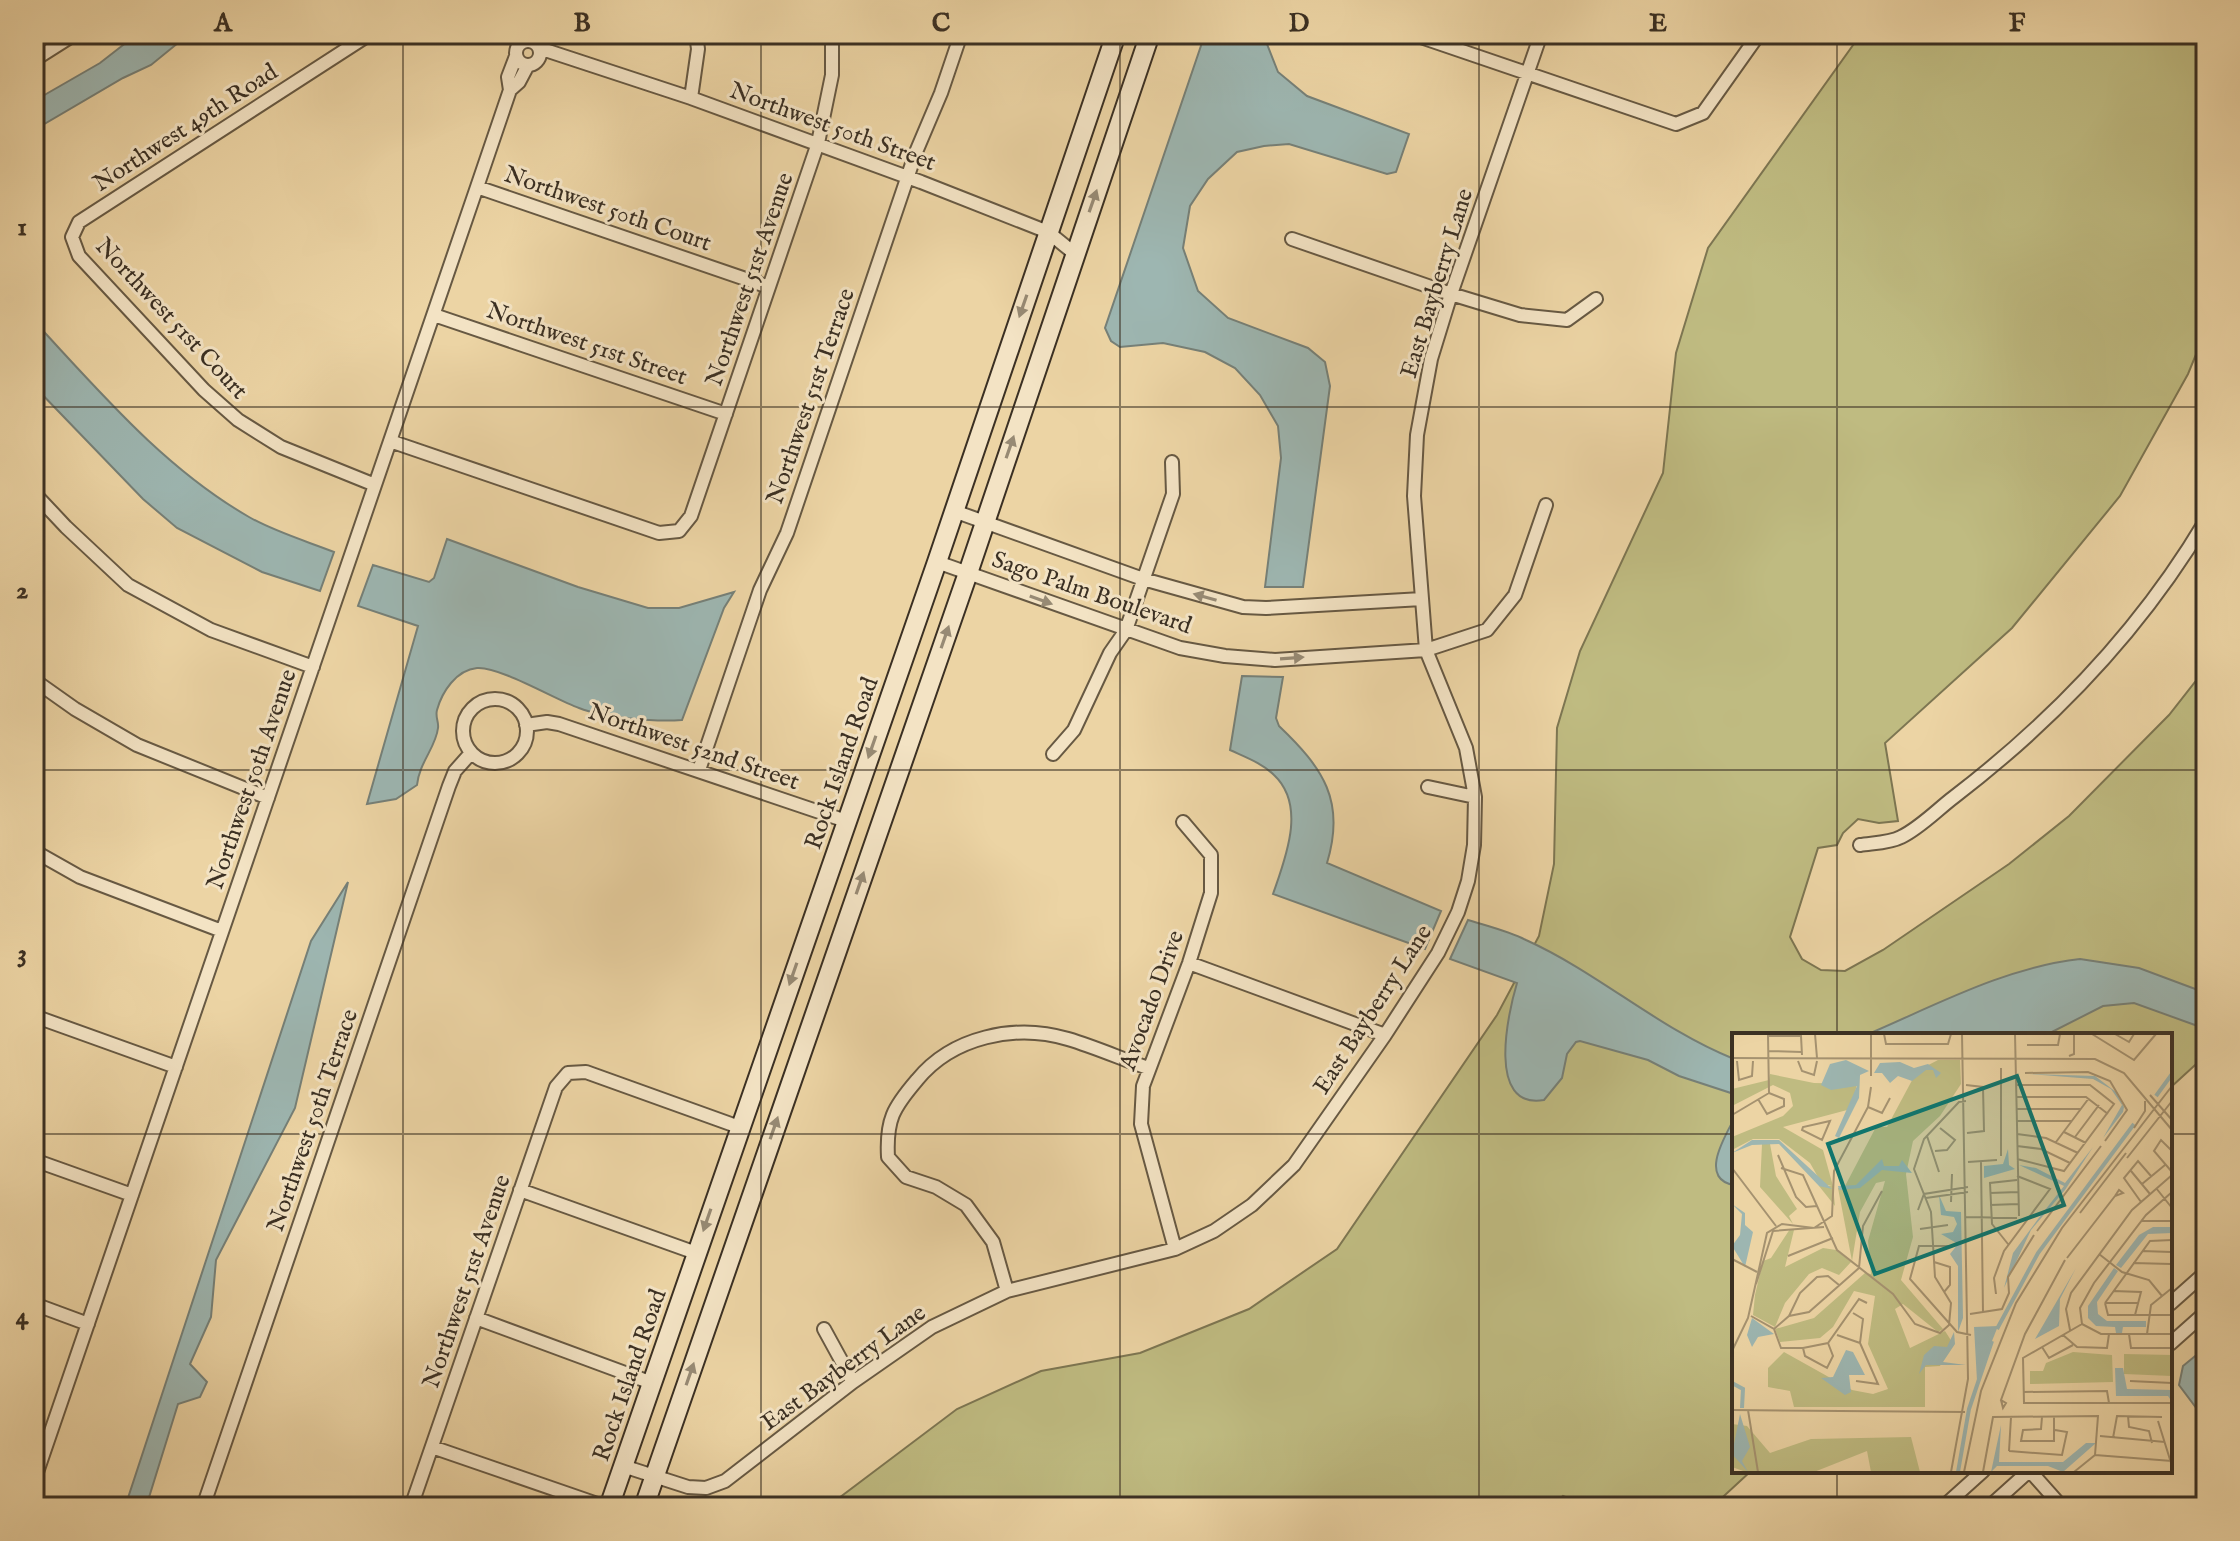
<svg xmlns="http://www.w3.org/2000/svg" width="2240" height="1541" font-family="'IM FELL English',serif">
  <rect width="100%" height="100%" fill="#ecd4a4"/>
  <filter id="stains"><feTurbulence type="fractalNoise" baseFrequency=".0025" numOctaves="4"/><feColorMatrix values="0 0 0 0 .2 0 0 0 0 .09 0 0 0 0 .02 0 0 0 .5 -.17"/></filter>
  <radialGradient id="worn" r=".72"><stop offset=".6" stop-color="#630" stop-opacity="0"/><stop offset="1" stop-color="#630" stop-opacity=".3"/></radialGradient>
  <!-- green -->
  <path fill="#bfbb81" stroke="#7d7652" stroke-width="2" d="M1861,34h345v296l-18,44 -68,122 -108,132 -127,115 13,78 -19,2 -21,-4 -15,14 -6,12 -19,3 -28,89 12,22 19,11 24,1 38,-21 126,-86 60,-48 100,-101 37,-47v387l-36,33v-53h-436v436h17l-39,36h-123l-26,-11 -13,11h-723l130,-98 84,-38 99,-18 109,-44 88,-60 160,-234 42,-79 15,-72 3,-136 23,-77 83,-178 13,-120 32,-105z"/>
  <!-- water -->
  <path fill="#9db6b1" stroke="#768078" stroke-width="2" d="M189,34l-38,31 -28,13 -89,52v-29l66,-38 36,-28z
    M1205,34h58l15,38 29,24 102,38 -13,38 -9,2 -98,-30 -25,2 -27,6 -29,27 -18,27 -7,42 15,43 30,27 80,30 17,14 5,24 -27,201h-38l16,-129 -3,-32 -18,-31 -25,-27 -30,-16 -42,-9 -43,4 -9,-6 -6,-13z
    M34,321c66,71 130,147 215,196 26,15 57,24 85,35l-14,39 -58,-19 -85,-44 -34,-29 -109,-113z
    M447,539l131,48 70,21h31l55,-16 -10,16 -42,112c-26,2 -78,-2 -103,-12 -23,-8 -80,-42 -102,-40 -21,2 -35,24 -40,42 -2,7 2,12 1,18 -2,19 -19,35 -21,57l-21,14 -29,5 51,-178 -60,-20 15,-41 56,17 5,-4z
    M1242,676l41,1 -7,41 3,8c44,42 67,75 48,137l114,48 -16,38 -152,-55c12,-35 34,-88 1,-119 -12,-12 -29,-18 -44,-25z
    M348,882l-53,226 -79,152 -5,57 -21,47 17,18 -7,15 -22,7 -32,103h-21l186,-566z
    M1468,920c19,6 40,11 58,20 73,33 133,89 208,119v35l-55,-18 -31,-16 -68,-19 -4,1 -9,12 -5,24 -18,22c-58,10 -36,-87 -27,-117l-67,-24z
    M2080,959l59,9 67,25v36l-72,-26 -31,3 -57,29h-180c68,-29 140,-68 214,-76z
    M1734,1119v66c-35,-6 -10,-47 0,-66z
    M2206,1347v74l-27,-36 4,-19z"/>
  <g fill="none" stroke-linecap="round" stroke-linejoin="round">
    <defs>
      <path id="minor" d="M370,34l-291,188 -7,15 7,19 125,134 34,30 43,27 94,38
        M1412,34l264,90 27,-11 56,-79
        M516 53a12 12 0 1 1 24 0a12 12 0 1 1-24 0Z
        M539,48l152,50 230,84 127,50 27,22
        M34,60l41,-26
        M510,90l9,-8 9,-17
        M691,98l7,-49 -2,-15
        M477,187l292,100
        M1292,239l159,55 69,21 47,5 29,-21
        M434,315l292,99
        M390,441l269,92 20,-2 12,-15 127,-373 14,-68v-41
        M34,493l32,34 62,58 83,45 102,37
        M954,511l189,68 100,28 23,1 156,-9
        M937,562l243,86 45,8 50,4 151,-10 61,-20 28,-35 31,-90
        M34,680l41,29 62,36 131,53
        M463 731a32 32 0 1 1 64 0a32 32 0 1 1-64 0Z
        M526,725l21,-3 12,2 287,97
        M1053,754l21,-24 36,-77 16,-23 47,-136 -1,-32
        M699,770l61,-180 27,-57 129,-381 25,-59 20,-59
        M1428,787l47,10
        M1860,845c12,-2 30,-2 41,-8 19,-9 37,-28 53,-40 99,-76 188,-169 252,-277
        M34,851l46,26 142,54
        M1189,963l196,72
        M34,1016l142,51
        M34,1160l98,35
        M520,1190l176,63
        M1175,1249l-34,-125 2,-38 46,-123 22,-70v-38l-28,-33
        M1007,1291l-14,-49 -27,-37 -30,-18 -30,-10 -18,-20c-2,-37 5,-49 29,-77 35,-43 98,-57 151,-41 27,8 54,20 80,29
        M34,1304l54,20
        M2170,1304l36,-32
        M476,1318l176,65
        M824,1329l29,53
        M2170,1344l36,-32
        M432,1447l174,60
        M623,1466l65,21 18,1 19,-7 128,-99 79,-55 75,-36 168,-42 39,-18 38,-26 42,-40 91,-130 53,-82 20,-41 10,-31 6,-36 1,-48 -9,-49 -40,-98 -12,-154 3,-61 14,-76 20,-65 90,-260
        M2030,1471l32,36
        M34,1481l443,-1294 33,-97 -2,-13 8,-21
        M203,1507l246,-721 6,-15 16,-18
        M411,1507l145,-420 12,-14 18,-1 153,55
        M1943,1507l40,-36
        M1989,1507l40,-36"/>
      <path id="secondary" d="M609,1507l328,-945 179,-528
        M644,1507l324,-934 182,-539"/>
    </defs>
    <!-- minor casing -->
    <use href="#minor" stroke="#675943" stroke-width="16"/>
    <!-- secondary casing -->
    <use href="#secondary" stroke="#3b3023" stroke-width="22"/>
    <!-- minor -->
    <use href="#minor" stroke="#f3e3c4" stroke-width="12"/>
    <!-- secondary -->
    <use href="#secondary" stroke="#f3e3c4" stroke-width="18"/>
  </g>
  <!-- one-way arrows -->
  <defs><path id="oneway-solid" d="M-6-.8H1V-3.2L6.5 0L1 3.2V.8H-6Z" transform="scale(2)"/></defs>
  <g fill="#978a74">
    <use href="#oneway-solid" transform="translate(1093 201) rotate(-71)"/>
    <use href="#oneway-solid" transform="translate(1023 306) rotate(109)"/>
    <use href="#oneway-solid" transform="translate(1010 447) rotate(-71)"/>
    <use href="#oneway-solid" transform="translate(1205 597) rotate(-164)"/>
    <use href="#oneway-solid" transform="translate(1041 600) rotate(20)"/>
    <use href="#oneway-solid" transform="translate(945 637) rotate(-71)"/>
    <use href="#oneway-solid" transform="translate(1292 658) rotate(-4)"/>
    <use href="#oneway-solid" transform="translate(872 747) rotate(109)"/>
    <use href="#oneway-solid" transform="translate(860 883) rotate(-71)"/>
    <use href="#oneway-solid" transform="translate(793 974) rotate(109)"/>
    <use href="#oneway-solid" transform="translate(774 1128) rotate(-71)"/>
    <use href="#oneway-solid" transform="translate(707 1220) rotate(109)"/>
    <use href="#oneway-solid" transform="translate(690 1374) rotate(-71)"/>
  </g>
  <!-- grid -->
  <path fill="none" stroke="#3b3023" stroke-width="2" stroke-opacity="0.55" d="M403,34v1473M761,34v1473M1120,34v1473M1479,34v1473M1837,34v1001M34,407h2172M34,770h2172M34,1134h1700M2170,1134h36M1837,1471v36"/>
  <g text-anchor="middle" stroke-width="6" stroke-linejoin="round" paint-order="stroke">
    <!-- street labels -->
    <g font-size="24" fill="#3b3023" stroke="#f3e3c4">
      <text transform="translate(833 126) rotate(20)" y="8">Northwest 50th Street</text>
      <text transform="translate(185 127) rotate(-33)" y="8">Northwest 49th Road</text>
      <text transform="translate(608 208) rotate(19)" y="8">Northwest 50th Court</text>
      <text transform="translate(749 279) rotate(-71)" y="8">Northwest 51st Avenue</text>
      <text transform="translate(1436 283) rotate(-73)" y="8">East Bayberry Lane</text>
      <text transform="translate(172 318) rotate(47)" y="8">Northwest 51st Court</text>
      <text transform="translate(587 343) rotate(19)" y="8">Northwest 51st Street</text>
      <text transform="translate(810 396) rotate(-71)" y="8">Northwest 51st Terrace</text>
      <text transform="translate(1092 592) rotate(19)" y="8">Sago Palm Boulevard</text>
      <text transform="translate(694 746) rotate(19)" y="8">Northwest 52nd Street</text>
      <text transform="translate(841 763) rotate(-71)" y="8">Rock Island Road</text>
      <text transform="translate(251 779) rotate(-71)" y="8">Northwest 50th Avenue</text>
      <text transform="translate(1151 1000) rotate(-70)" y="8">Avocado Drive</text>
      <text transform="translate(1372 1009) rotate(-57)" y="8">East Bayberry Lane</text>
      <text transform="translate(312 1120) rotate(-71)" y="8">Northwest 50th Terrace</text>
      <text transform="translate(466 1281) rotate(-71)" y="8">Northwest 51st Avenue</text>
      <text transform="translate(843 1367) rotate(-36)" y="8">East Bayberry Lane</text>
      <text transform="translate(629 1375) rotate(-71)" y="8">Rock Island Road</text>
    </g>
  </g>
  <!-- overview -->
  <g transform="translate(1732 1033)">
    <rect width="440" height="440" fill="#ecd4a4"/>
    <path d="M206,27h22l1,24 -21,32 -27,25 -7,33 7,63 -12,43 42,49 -5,3 -35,-28 -8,5 15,39 35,-17 7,11 -12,24 -15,1v40h-131l-4,-16 -22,-4v-19l16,-16 68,38 21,4 15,-5 -20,-45 7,-48 -21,-5 -21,36 -13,11 -40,4 -5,-13 39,-11 51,-45 6,1 -3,-33 17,-60 -9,2 -16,29 -8,49 -14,-73 7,-2 31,-59h11l30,-56zM38,41l44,9 43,1 -6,25 -68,18 40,23 10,36 2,20 -16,-20h13l-10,-2 -12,-21 -31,-24h-26l-21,11v-13l51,-21 10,-10 -3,-13 -17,-8 -41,21v-17l37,-9zM30,111h8l6,32 21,33 -8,7 4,8 -33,-37zM58,196l4,1 -9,37 38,-19 13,2 15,12 -12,13 -17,-7 -13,6 -24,29 -10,24 -22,-12 2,-20 8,-34 8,-3zM341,319l39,3 1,27 -83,2v-13h13l3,-8zM392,321l48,1v21l-48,-2zM0,391l15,2 23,27 41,-14 100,-2 9,35h-49l-4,-21 -53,21h-68l-14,-5z" fill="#bfbb81"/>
    <path d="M114,27l23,11 -9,4 -1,23 -20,40 -4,-2 22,-50 -26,4 -10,-5 9,-21zM168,29l14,6 14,-4 13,9 -5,5 -3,-8h-7l-14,11 -14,-5 -8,7 -8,-10h-8l6,-10zM297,41l66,2 21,16 8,15 -1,5 -20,26 19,-33 -11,-16 -18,-10zM20,107h27l53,49 -13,-3 -40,-42 -27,1 -20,8zM361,114l-28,43 -34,40 -27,58 9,-35 25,-34 26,-33 -45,-21 17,3 29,15zM276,116l1,16 6,4 -31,9v-12l19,-2zM150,126l2,7h15l3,-6 10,13 -30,-3 -22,18 -21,2 -1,-4 18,-1zM207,162l7,16 15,1 2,106 -5,14v-66l-8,-12 8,-10 -17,-10 12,-2 4,-8 -3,-7 -13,-2zM0,171l13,9v12l8,7 -8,35 -13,-21 8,-11 2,-21zM421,194h19v6l-24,1 -27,34 -5,-3 23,-30zM344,235l-16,31 -1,27 -24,13zM382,235l4,3 -21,31 1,12 9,7h39v6h-23l-1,6h-6l-1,-6 -19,-1 -8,-8v-12zM20,285l22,16 -16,3 -6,10 -5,-12zM266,293l-10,25 -11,30 -3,-54zM222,299l1,12 -12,18 23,3h-40l-7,9 5,-19 10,-9 13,1zM114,317l7,2 12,23h-16l2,17 -6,3 -24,-17 12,-1zM383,335h8l4,21 45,1v12l-4,-6h-52zM8,381l10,33 -8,14 6,11 -16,-18zM269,392l-2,37h64l23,-19h10l-33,29 -15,-6h-51l-6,6z" fill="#9db6b1"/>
    <path fill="none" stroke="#9db6b1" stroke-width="4" d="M424,63l16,-22M265,296l41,-76 96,-129M0,350l11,6 -1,19M226,439l11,-63 23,-68"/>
    <path fill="none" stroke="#a59270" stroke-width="2" d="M83,1l2,24M152,1l2,10h62l3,-10M283,1l4,182M360,1l42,26 22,-26M383,1l14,8 5,-8M295,12h31l2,-11M36,18l34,1M337,23l5,-2v-20M0,25l363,1 29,14 48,57M5,28l2,19 13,-4 1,-15M66,28l4,10 12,4 3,-14M269,35v88M293,40l63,-1 22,9 17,29 -22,31M139,43v-42M234,52l17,2 1,44 -17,2M284,52h74l24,19 -50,67 -47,-12M37,60l-1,-57h33l1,19M418,62l22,25M285,64h69l22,17M26,66l9,15 17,-8v-7l-15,-6M136,74l14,6 8,-15M284,76h65M0,82l37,-22M98,88l-8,19 -20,-10 1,-3zM284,88h56M402,95l11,-17v-10M332,99l22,11M285,101l29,4 32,15M195,103l12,36M343,104l24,-32M324,109l33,-44M285,113l24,3 29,14M203,118l12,-1 8,-10 -15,-12M440,118l-11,-11 -7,11 18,21M46,122l18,42 10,10 11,-1M395,125l45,-57M236,129l29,-2M249,129l2,151M0,135l44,58M49,135l22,7 34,75 56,44 22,30 25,9 9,-8 2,-22 -16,-26 -4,-65 -17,-43 10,-30 35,-37 7,-1M399,138l19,23M410,151l23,-19M424,155l16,20M258,160l28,-1M194,165l42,-6M219,169l1,-28M409,169l-17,-24 14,-17 13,15M258,172l28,-1M186,177l6,-16 44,-7M348,180l46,-60M234,184l51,1M410,188h30M188,196l28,-4M305,198l64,-85M439,207v35M276,211l-16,-20 -2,-41 27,-3M217,213h-30l-9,33 47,53 14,3M410,218l29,1M367,221l23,18 27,8 13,16M56,223l45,-18M335,225l48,-62 8,-3 -4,-3 -4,6M0,226l25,13M202,229l16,5v18l-6,7M401,230l38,1M24,251l17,-53 51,-4M381,258l28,1 -6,23M264,261l-2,-16 10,-27 46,-62 -33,-13M373,270l45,-62 22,-1M373,270l3,12h64M373,270h33M121,280l10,6 -3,24 18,41 -22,-3M238,281l32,-5 7,-16 -1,-16 26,-42M19,283l23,13 7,19h22l25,-5 31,-44 8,4M57,283l11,-23 17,-16 11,-1 11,9M350,291l-59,34 1,45h148M350,291l-2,-16 14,-25 52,-68 26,-23M350,291l19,10h71M42,296l15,-13 20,-4 50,-44 4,-42 19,-35M338,297l-4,-21 5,-16 61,-83 40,-35M397,301l2,14h41M415,301l4,-29 21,-17M105,302l23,8M331,302l14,12 30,1 2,-14M310,314l7,11 24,-13M71,315l2,8 22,12 6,-12 -5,-13M0,318l16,-33 19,-85 15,-9 32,4 18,-12 2,-45 34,-64 3,-20M398,348l42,2M291,359l84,-1 2,12M269,367l2,8 3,-5 -5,-3 24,-66 40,-74M0,377l233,2M16,377l10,62M396,383l1,11 20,4 3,12M310,384l-1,12 -18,1 -2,11h33v-24M426,388l14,45M368,403l65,6M381,405l4,-22 45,1M277,418l53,4 5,-23 -12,-2M277,418l2,-34M363,422l77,6M219,439l17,-93 -6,-345M232,439l17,-81 35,-88 46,-75 110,-142M251,439l10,-55 105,-1 -3,39 -21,17"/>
    <path fill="#0f766e" fill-opacity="0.15" stroke="#0f766e" stroke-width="4" d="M285,43l47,129 -189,69 -47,-130z"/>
    <rect width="440" height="440" fill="none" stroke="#3b3023" stroke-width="4"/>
  </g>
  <!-- margin -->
  <rect width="2240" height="1541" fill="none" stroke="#ecd4a4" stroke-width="88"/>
  <rect x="44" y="44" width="2152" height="1453" fill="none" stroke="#3b3023" stroke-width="3"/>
  <g font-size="26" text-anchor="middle" font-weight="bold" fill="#3b3023">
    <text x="223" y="31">A</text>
    <text x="582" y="31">B</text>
    <text x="941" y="31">C</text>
    <text x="1299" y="31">D</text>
    <text x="1658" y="31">E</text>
    <text x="2017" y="31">F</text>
    <text x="22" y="235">1</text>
    <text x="22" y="598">2</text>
    <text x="22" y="961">3</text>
    <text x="22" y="1324">4</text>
  </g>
  <rect width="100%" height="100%" filter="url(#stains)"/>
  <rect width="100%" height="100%" fill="url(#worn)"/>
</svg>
